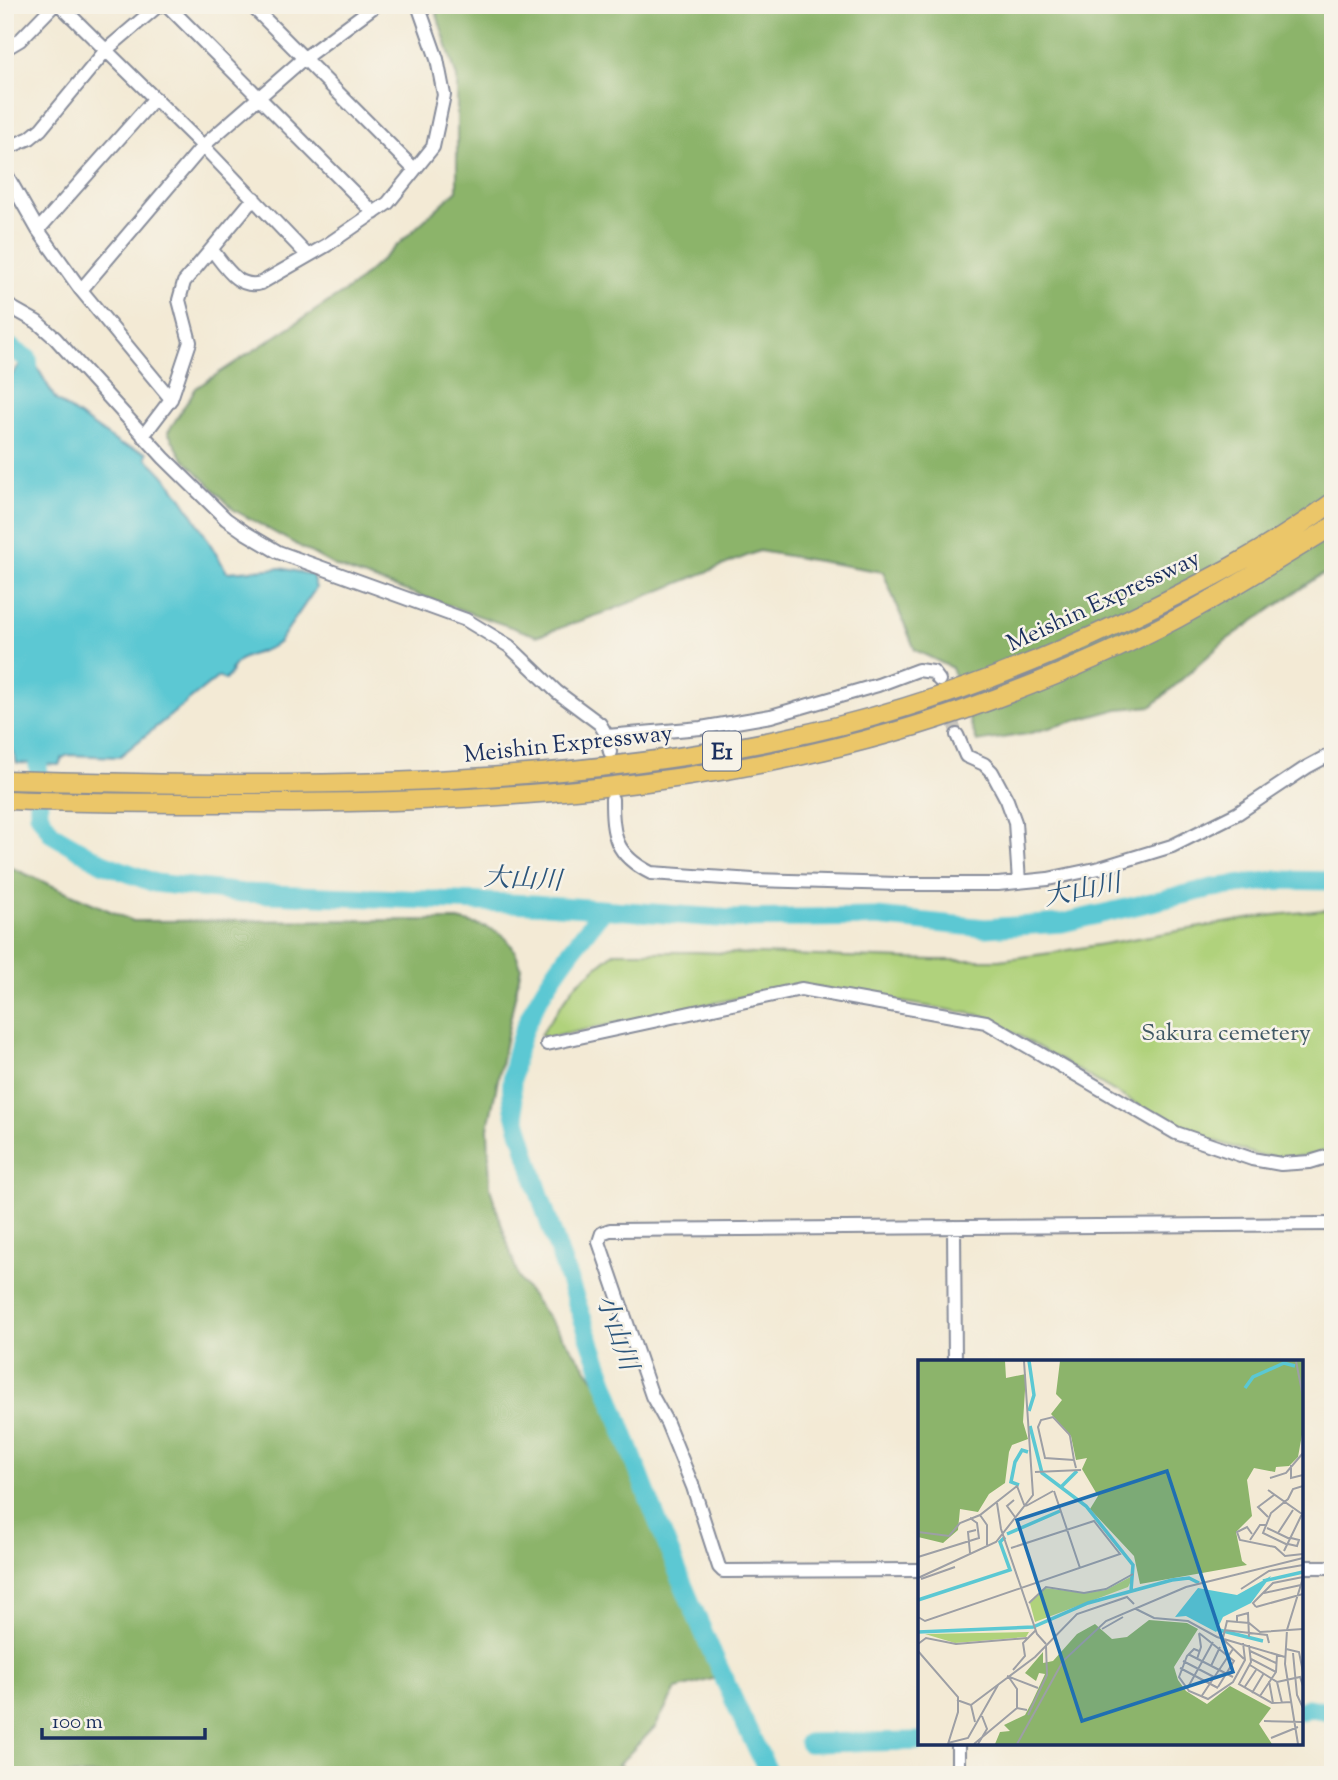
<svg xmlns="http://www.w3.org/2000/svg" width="1338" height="1780" font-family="'Sorts Mill Goudy','Noto Serif JP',serif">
  <rect width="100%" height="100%" fill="#f7f3e8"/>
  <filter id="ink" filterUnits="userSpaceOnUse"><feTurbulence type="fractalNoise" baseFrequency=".0143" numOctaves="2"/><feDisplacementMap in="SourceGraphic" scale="14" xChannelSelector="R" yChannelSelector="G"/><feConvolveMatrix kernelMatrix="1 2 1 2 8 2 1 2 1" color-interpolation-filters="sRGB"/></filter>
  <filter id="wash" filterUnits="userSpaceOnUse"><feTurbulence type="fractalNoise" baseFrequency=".00686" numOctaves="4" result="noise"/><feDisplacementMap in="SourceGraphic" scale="28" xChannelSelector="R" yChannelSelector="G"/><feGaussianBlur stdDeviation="1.57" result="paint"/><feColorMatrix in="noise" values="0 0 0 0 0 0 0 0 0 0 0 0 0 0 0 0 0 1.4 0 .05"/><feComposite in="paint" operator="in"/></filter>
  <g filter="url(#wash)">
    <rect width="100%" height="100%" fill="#f3ead5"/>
    <!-- green -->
    <path fill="#b0d27b" stroke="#66806c" stroke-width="2" d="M1333,909v239l-20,7 -28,3 -28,-3 -78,-26 -194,-113 -185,-31 -254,53 -6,-3 35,-50 40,-33h80l239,8h65l52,-7 214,-37z"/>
    <!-- forest -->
    <path fill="#8cb46b" stroke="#547264" stroke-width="2" d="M434,5h899v567l-14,4 -94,65 -73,65 -34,3 -91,25 -50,8 -25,-74 -37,-18 -32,-78 -124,-21 -150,60 -72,25 -200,-69 -103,-57 -52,-53 -14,-25 28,-44 157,-102 104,-96v-112z
      M5,865l128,56 325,-1c35,9 51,8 63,47l-33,161 2,60 29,91 83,110 114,289 -40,11 -21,38 -37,38 19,10h-632z"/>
    <!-- water -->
    <path fill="#5bc8d3" stroke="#3b7c98" stroke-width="2" d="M32,358l24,42 65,45 26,7 -1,6c34,28 58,77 81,114l54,-4 31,7 4,13 -37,54c-14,13 -39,10 -48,28l1,2 -7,8 -7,-3 -99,80 -51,-2 -6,3 -3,7 -42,-2 -6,-17 -6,-6v-356l19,-25z"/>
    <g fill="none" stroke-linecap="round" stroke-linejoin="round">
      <!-- river -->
      <path stroke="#5bc8d3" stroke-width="19" d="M5,344l23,15 2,24
        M45,740l-7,24 1,50 13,20 50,29 53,20 88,10 290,11 199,15 145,-2 108,11 77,-5 150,-35 65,-8 56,1
        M602,911c-39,50 -86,104 -90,170 -2,21 6,43 12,62 10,36 22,71 34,106 62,178 127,358 212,526
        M1301,1711l7,-3 25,5
        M808,1743l112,-2"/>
    </g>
  </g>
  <g filter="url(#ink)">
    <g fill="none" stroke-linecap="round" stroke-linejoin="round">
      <!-- minor-tunnel -->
      <path stroke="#c8c5bd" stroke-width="12" stroke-dasharray="12 6" stroke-linecap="butt" d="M942,687l15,48"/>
      <defs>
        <path id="minor" d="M60,5l143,141 105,110
          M167,5l207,208
          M251,5l163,164
          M5,49l15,-9 34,-35
          M5,149l25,-11 11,-9 65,-79 53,-45
          M5,172l33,58 43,60 90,109
          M38,230l117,-132
          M212,250c13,16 26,40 49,33l66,-38 61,-42 45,-56 11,-52 -7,-36 -19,-54
          M81,290l122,-144 100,-87 73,-54
          M5,304l32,18 18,16 109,120 62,61 20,14 32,19 188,68 43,26 48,46 43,32 7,12 3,16
          M143,436l28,-37 19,-57 -11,-42 5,-18 70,-84
          M957,735l9,21 18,8 8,8 15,28 8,22 4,60
          M607,736l94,-8 70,-12 107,-31 40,-15 15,2 6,8
          M612,799c0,37 3,56 39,74l102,7 145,4h100l50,-5 52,-11 72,-22 66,-33 69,-46 26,-14
          M547,1044l254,-55 185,33 190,111 76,26 29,5 29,-2 23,-7
          M954,1227l1,135
          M1301,1567h32
          M920,1570l-197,1 -4,-4 -26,-80 -26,-64 -15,-27 -53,-154 3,-9 8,-3 723,-6
          M958,1743v32"/>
        <path id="highway" d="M5,780c259,7 521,11 776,-41 118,-24 232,-65 341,-117 72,-34 146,-72 211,-120
          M5,800c77,3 153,3 229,3 243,1 495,-12 727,-92 74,-26 147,-56 217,-93 53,-28 104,-61 155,-92"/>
      </defs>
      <!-- minor casing -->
      <use href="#minor" stroke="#878c9a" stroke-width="16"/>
      <!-- highway casing -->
      <use href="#highway" stroke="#878c9a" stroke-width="21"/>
      <!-- minor -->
      <use href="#minor" stroke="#fff" stroke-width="12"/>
      <!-- highway -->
      <use href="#highway" stroke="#ebc669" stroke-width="18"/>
    </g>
  </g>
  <g text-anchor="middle" stroke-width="5" stroke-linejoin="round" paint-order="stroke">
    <!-- shield labels -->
    <rect fill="#f7f3e8" stroke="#5d6a87" stroke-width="2" x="703" y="731.5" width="38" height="39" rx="5"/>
    <g font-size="23" font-weight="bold" fill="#1b2f5e">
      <text x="722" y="759">E1</text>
    </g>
    <!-- street labels -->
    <g font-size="24" fill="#1b2f5e" stroke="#f7f3e8">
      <text transform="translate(1103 600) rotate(-25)" y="8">Meishin Expressway</text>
      <text transform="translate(568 743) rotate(-6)" y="8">Meishin Expressway</text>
    </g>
    <!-- park labels -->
    <g font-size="24" fill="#405865" stroke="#f7f3e8">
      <text x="1226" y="1040">Sakura cemetery</text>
    </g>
    <!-- water labels -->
    <g font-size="26" font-style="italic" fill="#2b557b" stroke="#f7f3e8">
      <text transform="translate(523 878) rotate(3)" y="9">大山川</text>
      <text transform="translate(1082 889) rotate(-11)" y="9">大山川</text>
      <text transform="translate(618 1332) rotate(71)" y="9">小山川</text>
    </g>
  </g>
  <!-- overview -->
  <g transform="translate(918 1360)">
    <rect width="385" height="385" fill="#f3ead5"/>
    <path d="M216,215l-6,12 -93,35 -5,-19 15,-15 39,5 22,-3zM111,272l-3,5 -71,6 -30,-9z" fill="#b0d27b"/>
    <path d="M0,1h87l1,17 20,-4 -3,48 5,17 -16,6 -3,7 -4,31 -16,11 -11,18 -18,-3 -2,21 -15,13 -25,-6zM142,1h243v68l-5,28 -9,9 -13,1 -1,5 -21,-4 -7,12 5,36 -16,16 6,29 5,4 -107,19 -6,-28 -44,-47 8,-13 -16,-27 5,-11 -11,2 -5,-24 -20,-22 11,-14 -6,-6zM231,260l38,3 11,6 -24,38 4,13 8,11 21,13 23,-18 41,22 -12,16 13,20h-277l5,-12 10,-1 -6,-6 21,-10 7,-13 13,-28 -6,-1 -3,8 -11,-8 18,-21v11l10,-2 24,-27 18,-10 17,15 15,-2z" fill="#8cb46b"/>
    <path d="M353,216l-20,27 -28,14 -7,15 -30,-16 -11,1 23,-29 39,7z" fill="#5bc8d3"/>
    <path fill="none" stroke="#5bc8d3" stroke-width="3.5" d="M111,1l5,34 -5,16M327,28l8,-11 31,-14 11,3M112,66l12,47 44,33 47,59 -2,26M101,125l-8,-3 4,-20 7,-12 6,2M143,127l16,-16M89,174l53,-23M345,221l40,-9M0,240l92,-30 -10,-28 5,-5M297,269l48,12M0,272l115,-5 55,-24 84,-23 17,-2 10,5"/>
    <path fill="none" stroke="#9d9fa5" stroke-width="2" d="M378,1l7,36M156,100l-29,-2 -7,-31 3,-7 12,-3 16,17 1,2 4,24 2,8M373,105v13l12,-3M117,112l46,-2M352,118l16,-5 17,-20M350,130l34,24M136,131l26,77M96,140l-7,6 8,11M79,143l4,26 36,105 9,10M108,146l27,-15M62,155l7,10v20M350,157l-10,-10 16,-12M349,168l23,11M0,172l31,4 11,-13 20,-8 37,-29 8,21M360,173l15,-23M334,174l-5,-7 -10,5 3,8 35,7 10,9 18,-2M332,180l10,-15h7M370,184l9,2 2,-6 -8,-2M370,185l-25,-12 8,-20 17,-14 5,-10 10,-3M366,191l19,-39M52,193l-2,-21 8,-2M0,197l61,-19 -2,-15 -7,-5M0,218l78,-36 37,-47 -9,-134M3,219l34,-12M323,229l28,-18 34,-6M346,233l37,-8M111,243l17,-16 38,6 22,-4 27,-15M338,247l-3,-4 20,-20 30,-6M338,247l47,-13M218,249l18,9 34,3 29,16 68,20M0,257l7,4 195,-67 -26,-33 -83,27M319,262v-6l11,-3 1,24M184,269l21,-12M306,270l43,5 2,8M281,273l35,28 -16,26M305,278l4,-17 22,2 11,9 43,-3M306,280l20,19M0,284l8,-6 30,6 71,-6M331,285l2,17 -12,22 33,19 20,-1M368,289l13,3 4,20M0,291l40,46v15l-10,32M281,291l-5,-2 -7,7 -8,21 10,14 19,8 25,-17 12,-22 -2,-17M332,291l26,12M375,293l4,42 6,13M270,294l45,23M279,299l4,-12 -2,-14M333,299l25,13M265,301l31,16M332,305l27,17 5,21M293,306l9,-19M262,308l38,20M95,310l12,-14 -2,-13 13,-13M89,316l31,12M90,316l9,13v19M351,321l4,22M359,322l23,-5 3,9M326,328l12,-18M269,329l26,-47M334,333l12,-20M342,336l16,-24 1,-17M283,337l32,-48M39,340l14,5 4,17M53,345l64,-48 42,-43 50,-17 7,7M110,355l19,-40 -1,-29M346,361l39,1M353,378l27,-11M30,383l20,-5 30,-53M56,384l43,-36 10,2M60,384l9,-15 -5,-13M99,384l46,-83 43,-40 80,-34 117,-29M380,384l-13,-80 2,-34 16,-52"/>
    <path fill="#1f6fb2" fill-opacity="0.15" stroke="#1f6fb2" stroke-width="3.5" d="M249,111l66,201 -151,49 -65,-201z"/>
    <rect width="385" height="385" fill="none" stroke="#1b2f5e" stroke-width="3.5"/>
  </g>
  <!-- margin -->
  <rect width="1338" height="1780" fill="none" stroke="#f7f3e8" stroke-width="28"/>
  <!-- scale -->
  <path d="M42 1728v10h163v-10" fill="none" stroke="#1b2f5e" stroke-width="3.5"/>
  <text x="52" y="1728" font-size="21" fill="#1b2f5e" stroke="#f7f3e8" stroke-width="5" paint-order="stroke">100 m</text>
</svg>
